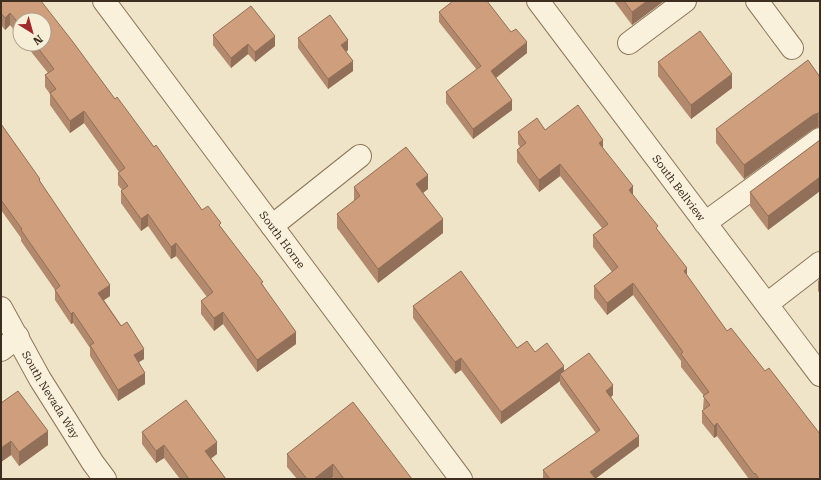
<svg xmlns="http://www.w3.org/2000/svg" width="821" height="480" font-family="'Roboto Serif',serif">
  <rect width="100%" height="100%" fill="#f0e4c8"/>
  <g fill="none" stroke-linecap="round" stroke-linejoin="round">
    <defs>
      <g id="minor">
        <path id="s1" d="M104,1l357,478"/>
        <path id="s2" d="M538,1l282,374"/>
        <path d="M757,1l35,47"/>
        <path d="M629,43l56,-42"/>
        <path d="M705,223l115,-84"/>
        <path d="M272,226l88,-70"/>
        <path d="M767,304l53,-41"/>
        <path id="s3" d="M1,308l39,71 53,84 12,16"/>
        <path d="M1,350l17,-13"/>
      </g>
    </defs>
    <!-- minor casing -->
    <use href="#minor" stroke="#8d765c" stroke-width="24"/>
    <!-- minor -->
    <use href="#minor" stroke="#faf1dc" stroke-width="22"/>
  </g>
  <!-- wall -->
  <path fill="#b2896c" d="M1,1l114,98 39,48 48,63 19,17 42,58 33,59 -39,28 -34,-48 -9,7 -13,-17v-13l6,-4 -31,-41 -5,3 -23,-33 -7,5 -20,-28v-12l1,-1 -4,-5v-12l1,-1 -35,-49 -14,10 -20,-28v-11l-5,-7v-12l3,-2 -23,-29h19l-24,-24v17l-10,-12 -5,5 -4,-5z
    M614,1h50l-32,24z
    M439,12l88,41 -32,25 17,32 -39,29 -27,-36v-11l31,-22 -38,-48z
    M213,35l62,11 -20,16 -7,-8 -17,14 -18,-23z
    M298,38l50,12 -2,2 7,19 -25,18 -30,-41z
    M658,62l74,26 -41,31 -33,-43z
    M820,77v50h-2l-5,2 -69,50 -28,-36v-14z
    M1,122l1,3 38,56 70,115 -6,4 40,59 -5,3 6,22 -27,17 -28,-45v-8l-17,-25 -2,1 -16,-24v-10l-34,-49v-3l-20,-28z
    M545,130l58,18 30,47 25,36 162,248h-71l-32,-43 -3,2 -12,-15v-12l2,-1 -1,-1 1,-13 -23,-29v-6l-48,-66 -26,20 -13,-17v-12l18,-14 -19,-25v-12l9,-7 -42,-52 -21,16 -22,-30v-12l3,-3 -2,-3v-12z
    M820,140v51l-52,39 -18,-24v-14z
    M354,187l74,2 -5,4 20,40 -65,50 -41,-55v-14l17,-13z
    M820,279v15l-2,-3v-10z
    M413,306l104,42 18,4 29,19 49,24 -2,2 28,49 -44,33h1h-53v-9l53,-37 -36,-49v-3l-59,43 -40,-54 -6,4 -42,-56z
    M1,403l47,42 -29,21 -8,-11 -10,7z
    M142,432l75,22 -6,4 15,21h-46l-16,-21 -8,5 -14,-19z
    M287,454l125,25h-78l-1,-2 -2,2h-34l-10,-12z"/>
  <!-- shaded-wall -->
  <path fill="#916f58" d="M647,1h17l-32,24v-13z
    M10,13v12l-5,5v-12z
    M275,36v10l-20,16v-10z
    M348,40v10l-7,5v-10z
    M527,42v11l-36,29v-11z
    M248,44v10l-17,14v-10z
    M353,61v10l-25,18v-10z
    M732,74v14l-41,31v-14z
    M512,100v10l-39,29v-10z
    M84,111v12l-14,10v-12z
    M818,113v14l-5,2 -69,50v-14l69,-50z
    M603,140v12l-4,-9z
    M560,164v12l-21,16v-12z
    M428,175v14l-12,9v-14z
    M820,177v14l-52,39v-14z
    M633,186v12l-4,-8z
    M148,214v12l-7,5v-12z
    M443,219v14l-65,50v-14z
    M176,243v13l-5,3v-12z
    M687,268v13l-3,-10z
    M633,283v12l-26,20v-12z
    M110,285v11l-12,8v-11z
    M73,312v11l-2,1v-10z
    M223,312v12l-9,7v-13z
    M296,332v12l-39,28v-12z
    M144,349v10l-10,6v-10z
    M461,358v12l-6,4v-12z
    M564,366v12l-4,-4v7l-59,43v-12z
    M145,373v11l-27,17v-11z
    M613,385v10l-7,6v-10z
    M717,423v13l-3,2v-12z
    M48,431v14l-29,21v-14z
    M639,436v10l-44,33 -5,-7z
    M11,441v14l-10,7v-14z
    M217,442v12l-12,9v-12z
    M164,445v13l-8,5v-12z
    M333,464v13l-2,2h-17z"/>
  <!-- building -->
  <path fill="#cf9f7d" stroke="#916f58" d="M1,1h40l32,41 42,57 2,-2 37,50 2,-2 46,65 6,-4 13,17 -2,2 44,57 -2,1 35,49 -39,28 -34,-48 -9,6 -13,-17 12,-9 -37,-49 -5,4 -23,-33 -7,5 -20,-28 7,-5 -10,-13 7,-5 -41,-57 -14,10 -20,-28 6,-4 -11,-14 9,-6 -19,-25h9v-24h-24v5l-10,-12 -5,5 -4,-5z
    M453,1h34l24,31 5,-3 11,13 -36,29 21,29 -39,29 -27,-37 35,-26 -42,-54z
    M624,1h23l-15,11z
    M251,6l24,30 -20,16 -7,-8 -17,14 -18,-23z
    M330,15l18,25 -7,5 12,16 -25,18 -30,-41z
    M700,31l32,43 -41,31 -33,-43z
    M808,60l12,17v16l-1,1 1,1v18h-2l-5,2 -69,50 -28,-36z
    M578,105l25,35 -4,3 34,43 -4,4 29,36 -2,2 31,40 -3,3 43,60 4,-3 34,43 4,-3 51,66v45h-61l-4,-6 -1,1 -37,-51 -3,3 -12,-15 8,-6 -7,-9 6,-4 -28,-38 2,-2 -50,-69 -26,20 -13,-17 24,-19 -25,-32 15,-11 -48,-60 -21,16 -22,-30 9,-7 -8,-11 19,-14 8,12z
    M1,124l39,55 -1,1 71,105 -12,8 23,33 6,-4 17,27 -10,6 11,18 -27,17 -28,-45 4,-2 -21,-31 -2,2 -16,-24 5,-4 -39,-56 1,-1 -21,-29z
    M820,140v37l-52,39 -18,-24z
    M406,147l22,28 -12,9 27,35 -65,50 -41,-55 23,-18 -6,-9z
    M461,271l56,77 10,-7 8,11 12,-9 17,23 -63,46 -40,-54 -6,4 -42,-56z
    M589,353l24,32 -7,6 33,45 -49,36 6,7h-46l-7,-9 57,-40 -40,-56z
    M18,391l30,40 -29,21 -8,-11 -10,7v-45z
    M186,400l31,42 -12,9 21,28h-37l-25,-34 -8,6 -14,-19z
    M353,402l59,77h-68l-11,-15 -19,15h-7l-20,-25z"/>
  <g text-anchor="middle" stroke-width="3" stroke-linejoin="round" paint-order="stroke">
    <!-- street labels -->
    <g font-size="11" fill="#3d2e20" stroke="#f7eed8">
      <text dy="4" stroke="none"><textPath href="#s2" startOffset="234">South Bellview</textPath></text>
      <text dy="4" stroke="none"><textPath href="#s1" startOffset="298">South Horne</textPath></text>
      <text dy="4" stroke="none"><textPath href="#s3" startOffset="100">South Nevada Way</textPath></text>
    </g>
  </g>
  <!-- border -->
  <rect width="821" height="480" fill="none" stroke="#3d2e20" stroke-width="4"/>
  <!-- north arrow -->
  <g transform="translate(32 32) rotate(143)"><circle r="19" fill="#f7eed8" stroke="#ada18e"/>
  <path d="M0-3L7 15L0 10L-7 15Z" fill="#9e2a2b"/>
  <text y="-6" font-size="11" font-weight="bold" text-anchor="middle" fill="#3d2e20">N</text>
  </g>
</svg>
